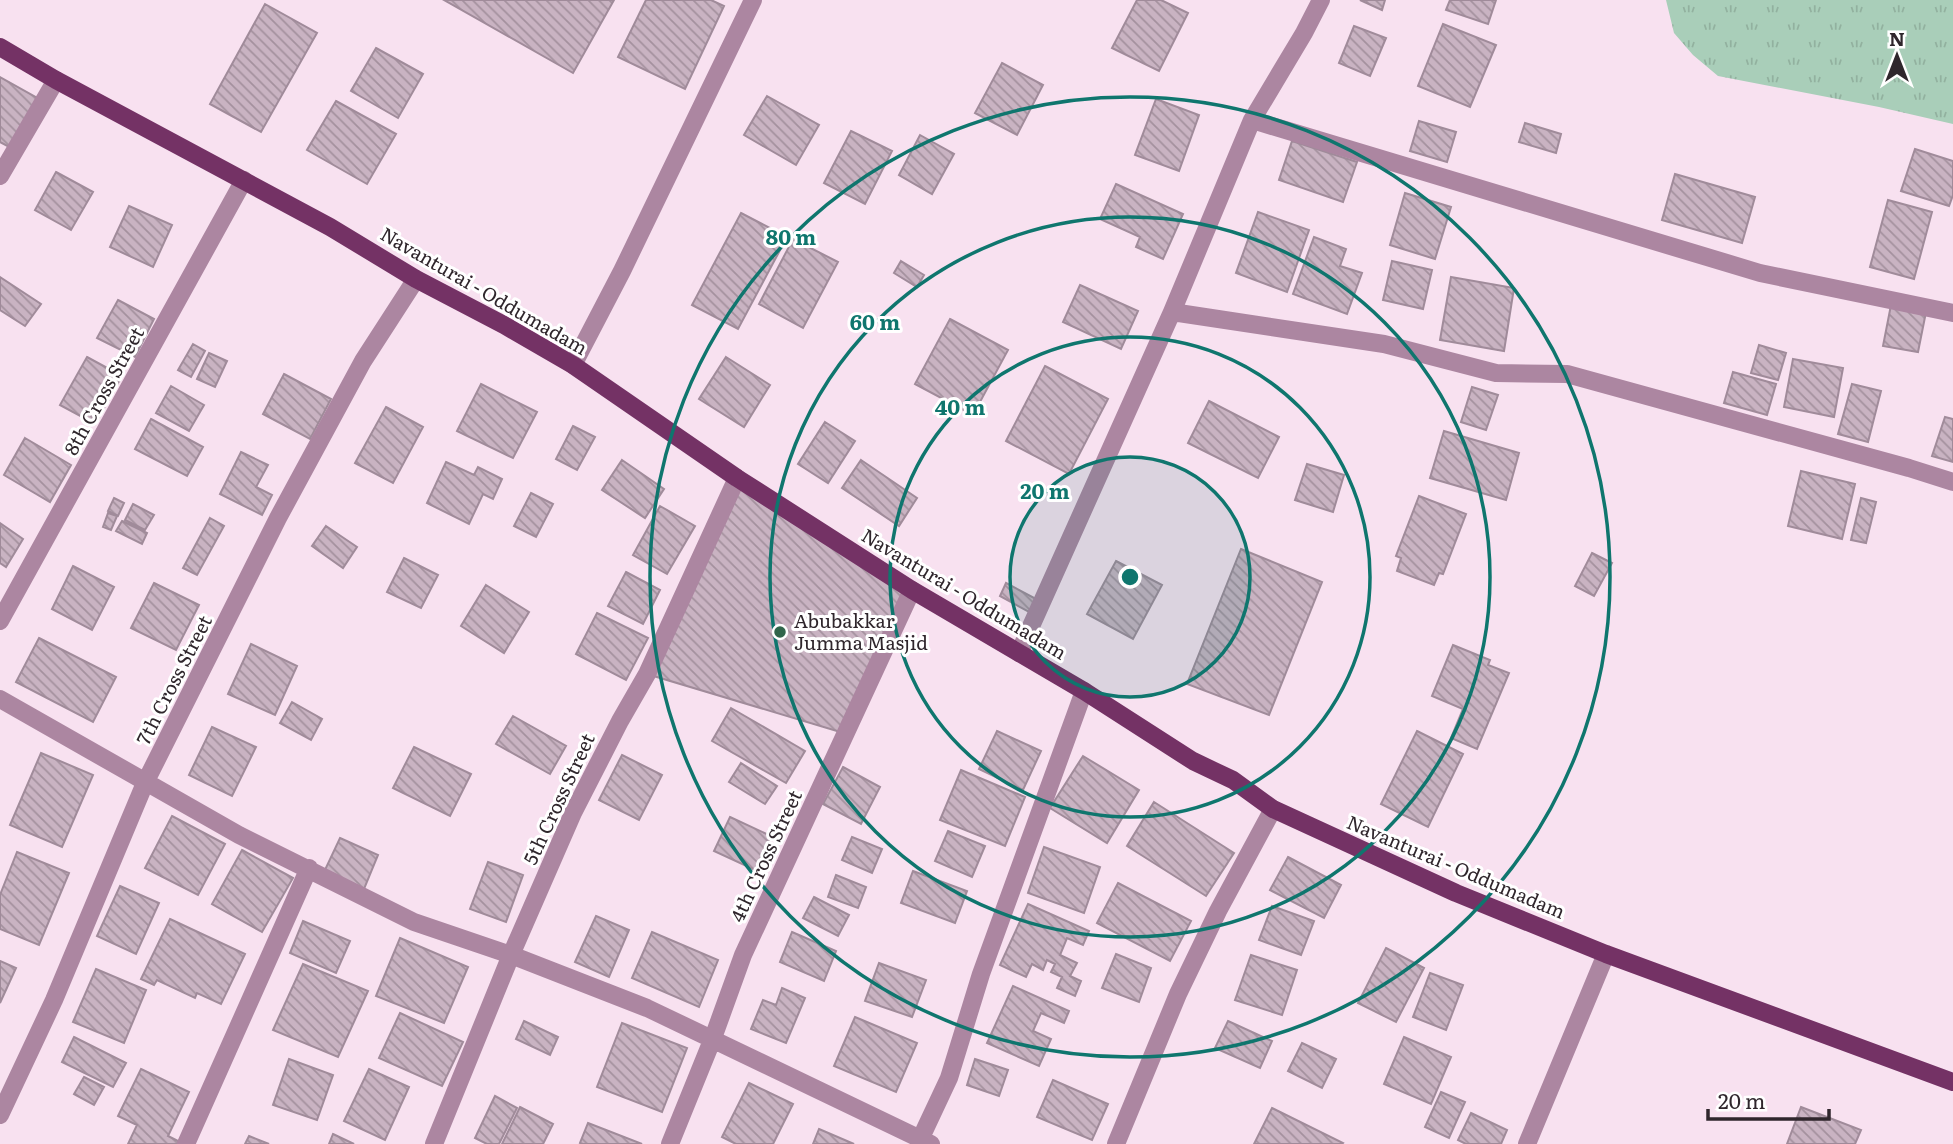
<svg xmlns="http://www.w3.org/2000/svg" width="1953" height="1144" font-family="Literata,serif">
  <defs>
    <pattern id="grass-tufts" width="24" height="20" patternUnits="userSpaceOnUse" patternTransform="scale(1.75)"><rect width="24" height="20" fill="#a9ceb9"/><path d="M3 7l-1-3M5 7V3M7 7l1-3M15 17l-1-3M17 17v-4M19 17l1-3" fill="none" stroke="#92b19f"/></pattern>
    <pattern id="building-back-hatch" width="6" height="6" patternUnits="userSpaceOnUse" patternTransform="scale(1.75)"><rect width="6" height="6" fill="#c9b3c2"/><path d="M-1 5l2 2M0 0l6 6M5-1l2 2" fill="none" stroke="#a4919e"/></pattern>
  </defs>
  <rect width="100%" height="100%" fill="#f8e1f0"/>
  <!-- grass -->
  <path fill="url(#grass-tufts)" d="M1666,0h287v124l-74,-17 -161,-31 -25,-21 -19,-22z"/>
  <!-- building -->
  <path fill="url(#building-back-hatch)" stroke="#a08b9a" stroke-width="2" d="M444,0h170l-41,73z
    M646,0h65l13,6 -39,83 -67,-32z
    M1137,0h24l27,13 -29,58 -47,-23z
    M1360,0h25l-3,10z
    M1450,0h46l-8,24 -42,-14z
    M265,4l52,29 -56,99 -51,-28z
    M1443,24l53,21 -26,62 -52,-21z
    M1354,26l32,12 -16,38 -31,-13z
    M376,48l47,26 -25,44 -47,-27z
    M1002,63l41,22 -26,50 -42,-22z
    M0,77l39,22 -28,49 -11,-6z
    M767,96l52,29 -23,40 -52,-30z
    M1156,99l43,16 -20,56 -44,-16z
    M336,101l60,33 -29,50 -60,-34z
    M1419,121l37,11 -9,30 -37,-11z
    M1525,123l36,11 -5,19 -37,-11z
    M851,131l41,20 -27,53 -41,-21z
    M920,135l34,19 -22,40 -33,-19z
    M1292,141l65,21 -14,40 -64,-22z
    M1915,149l38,12v34l-4,11 -48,-15z
    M56,172l37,20 -22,38 -36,-20z
    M1675,174l80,23 -13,46 -80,-23z
    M1116,184l67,30 -20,45 -27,-12 4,-10 -40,-18z
    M1405,193l46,14 -16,52 -45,-14z
    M1888,200l44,12 -18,67 -44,-12z
    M129,206l43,19 -19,42 -43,-20z
    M1258,212l51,18 -22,62 -51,-19z
    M741,213l46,24 -49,92 -46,-24z
    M1314,237l32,12 -6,17 22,7 -15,41 -54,-20z
    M793,239l45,23 -35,66 -44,-24z
    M901,261l23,14 -7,12 -23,-14z
    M1392,261l40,9 -9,39 -40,-9z
    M0,277l41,27 -16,22 -25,-16z
    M1451,277l63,11 -10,63 -64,-11z
    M1080,285l58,26 -17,38 -58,-27z
    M118,300l36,19 -19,38 -38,-19z
    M1891,305l35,7 -8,40 -35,-6z
    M950,319l58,31 -35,65 -58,-31z
    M193,344l12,7 -14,26 -13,-7z
    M1759,345l27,8 -8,27 -27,-7z
    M209,353l18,8 -12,26 -18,-8z
    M87,357l35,19 -27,48 -35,-19z
    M726,357l44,28 -26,42 -45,-28z
    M1793,359l50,9 -9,49 -50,-10z
    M1045,366l63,33 -39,75 -63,-33z
    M1733,372l43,12 -9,31 -43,-12z
    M284,374l47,25 -21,40 -47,-25z
    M481,384l56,28 -24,46 -56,-27z
    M1852,384l29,7 -13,51 -30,-8z
    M171,386l33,19 -15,26 -33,-18z
    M1472,387l26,8 -12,35 -25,-8z
    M1209,401l70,36 -21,41 -70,-35z
    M386,407l37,20 -30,56 -38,-20z
    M1945,417l8,2v43l-21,-6z
    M151,419l52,28 -16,29 -52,-27z
    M825,422l30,19 -27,42 -30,-19z
    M573,426l22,11 -18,33 -21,-11z
    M1444,431l75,22 -13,47 -76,-22z
    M25,438l46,27 -21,37 -46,-27z
    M241,452l27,13 -12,22 16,8 -10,20 -42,-21z
    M622,460l42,29 -19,29 -43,-28z
    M861,460l56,38 -18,28 -57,-38z
    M446,462l28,13 4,-8 24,12 -9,20 -10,-5 -14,30 -42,-21z
    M1307,464l37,11 -11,37 -38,-12z
    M1801,471l54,13 -13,55 -54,-13z
    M737,478l175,112 -65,144 -200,-60z
    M531,493l22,11 -17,33 -22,-11z
    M1419,496l47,18 -23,60 -4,-1 -5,12 -37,-14 4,-13 -5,-2z
    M114,498l10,5 -6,13 -10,-5z
    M1861,498l15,4 -10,41 -15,-3z
    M133,504l21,11 -9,15 -20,-10z
    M660,506l35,20 -28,48 -34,-19z
    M108,513l9,3 -6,14 -8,-3z
    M210,518l14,8 -27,49 -14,-7z
    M122,521l25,12 -5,11 -26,-13z
    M0,523l23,16 -17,28 -6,-4z
    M326,526l31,21 -14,21 -31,-22z
    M1241,549l81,33 -53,133 -82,-31z
    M1592,553l20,10 -18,33 -19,-10z
    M404,558l34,17 -17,33 -34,-16z
    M1116,561l46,24 -29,54 -46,-25z
    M73,566l41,21 -22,43 -40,-21z
    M626,572l34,18 -17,34 -35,-18z
    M154,583l45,22 -23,45 -45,-22z
    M1006,583l30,16 -7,13 -29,-16z
    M486,585l43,27 -25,41 -43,-27z
    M597,613l51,25 -22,42 -50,-26z
    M39,638l77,39 -23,45 -77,-40z
    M251,644l46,22 -22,49 -47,-21z
    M1453,645l37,15 -2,5 21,8 -32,76 -26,-11 12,-29 -31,-13z
    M292,702l30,17 -11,21 -31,-17z
    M731,708l74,43 -19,32 -74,-42z
    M513,716l53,30 -16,28 -54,-30z
    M212,727l44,20 -24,49 -43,-21z
    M997,731l44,20 -18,39 -44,-21z
    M1417,731l46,23 -35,73 -47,-23z
    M414,747l57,27 -21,42 -57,-28z
    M41,753l52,22 -31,72 -52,-22z
    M622,755l40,20 -23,45 -40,-20z
    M1083,756l56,34 -32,53 -57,-35z
    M741,763l36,23 -12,18 -36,-22z
    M843,767l37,20 -19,37 -38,-20z
    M961,770l64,27 -20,49 -65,-26z
    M1154,802l80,51 -28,43 -79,-50z
    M172,816l53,28 -27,51 -53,-27z
    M730,817l41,19 -16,34 -41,-19z
    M948,831l37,15 -13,31 -37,-16z
    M852,837l30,12 -10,24 -30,-13z
    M340,838l38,17 -14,34 -40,-17z
    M1044,847l56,20 -16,46 -56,-20z
    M242,850l51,28 -31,54 -50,-28z
    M17,852l52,21 -30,72 -39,-16v-34z
    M1288,857l53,28 -17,33 -54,-28z
    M488,862l35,13 -17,47 -36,-13z
    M913,871l54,20 -12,32 -54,-20z
    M836,875l30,12 -8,21 -30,-11z
    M1118,883l73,38 -21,40 -73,-38z
    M120,886l39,17 -23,51 -39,-18z
    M814,897l35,18 -11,21 -35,-18z
    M1028,904l61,27 -6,14 -16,-7 -7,17 17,8 -7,13 11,5 -6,15 -18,-8 5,-11 -11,-5 4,-8 -8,-4 -4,10 -11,-6 -6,13 -26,-12z
    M1272,906l42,15 -13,34 -42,-15z
    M596,916l33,14 -20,47 -34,-15z
    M170,919l75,35 -24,50 -24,-11 -2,5 -38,-18 -3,5 -13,-6z
    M303,921l47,20 -14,32 -46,-20z
    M652,932l66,28 -19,47 -67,-29z
    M792,932l44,19 -12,30 -44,-19z
    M400,938l68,29 -24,56 -68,-27z
    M1386,948l38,20 -28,54 -38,-19z
    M1116,954l35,14 -12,34 -37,-14z
    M1251,955l46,15 -15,45 -47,-15z
    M0,961l16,7 -16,35z
    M879,963l47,17 -14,37 -47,-16z
    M303,964l65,27 -30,66 -65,-27z
    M96,969l50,21 -22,53 -51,-21z
    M1430,973l33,12 -17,45 -33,-13z
    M1013,986l56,25 -5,12 -23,-10 -8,18 18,8 -12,27 -52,-23z
    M782,988l23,10 -19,45 -35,-14 12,-29 13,5z
    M400,1013l63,29 -21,44 -63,-28z
    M855,1017l62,26 -21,49 -62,-26z
    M524,1021l34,16 -8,18 -34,-16z
    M1228,1021l44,20 -12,27 -45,-20z
    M622,1023l65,25 -25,64 -65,-25z
    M74,1037l52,26 -13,24 -51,-25z
    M1404,1037l47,20 -20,47 -47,-20z
    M1302,1043l34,16 -14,29 -34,-17z
    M289,1059l44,16 -16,45 -44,-15z
    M975,1059l33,11 -9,26 -32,-11z
    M141,1069l48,23 -21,44 12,6 -1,2h-51l9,-19 -19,-9z
    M369,1069l40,18 -24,53 -41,-19z
    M84,1077l20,10 -10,18 -20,-11z
    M1053,1080l55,24 -16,36 -55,-23z
    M749,1083l44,21 -20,40h-37l-14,-7z
    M1441,1092l24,10 -16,36 -24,-11z
    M495,1096l22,12 -18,36h-12l-12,-6z
    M520,1107l33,17 -10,20h-41z
    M1801,1107l60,23 -6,14h-68z
    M1272,1108l71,35 -1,1h-88z
    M1471,1113l36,17 -6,14h-35l-8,-4z
    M588,1123l54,21h-59l-3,-1z
    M819,1129l35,15h-41z
    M333,1134l21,10h-25z
    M249,1136l20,8h-24z"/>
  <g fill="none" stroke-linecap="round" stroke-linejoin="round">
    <!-- minor -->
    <path stroke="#ac86a1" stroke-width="18" d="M1252,120l508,153 193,40
      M0,176l56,-96
      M1172,312l212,32 112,29 71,1 342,94 44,14
      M573,365l49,-94 131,-271
      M0,621l244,-441
      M1019,653l153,-341 80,-192 52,-87 17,-33
      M0,699l239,136 175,87 97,33 136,53 284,136
      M0,1115l54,-115 91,-217 133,-265 85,-157 53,-82
      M186,1144l123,-276
      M434,1144l77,-189 62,-142 47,-92 27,-47 90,-196
      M670,1144l43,-106 30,-83 169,-365
      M918,1144l31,-66 32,-104 103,-283
      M1116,1144l62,-150 40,-83 55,-102
      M1527,1144l79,-190"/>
    <!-- major -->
    <path stroke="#743265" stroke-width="18" d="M0,47l56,33 274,147 86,52 88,46 69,40 164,113 175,112 172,101 109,70 40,19 40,29 183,84 150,61 347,128"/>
  </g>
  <!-- distance rings -->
  <circle cx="1130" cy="577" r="120" fill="#0f766e" fill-opacity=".12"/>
  <g fill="none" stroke="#0f766e" stroke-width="3.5">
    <circle cx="1130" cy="577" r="120"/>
    <circle cx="1130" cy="577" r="240"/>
    <circle cx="1130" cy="577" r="360"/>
    <circle cx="1130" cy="577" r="480"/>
  </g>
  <!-- markers -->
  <circle fill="#30654b" stroke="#fff" stroke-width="2.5" cx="780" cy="632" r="7"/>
  <g text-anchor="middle" stroke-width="6" stroke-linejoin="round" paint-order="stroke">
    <!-- street labels -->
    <g font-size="19" fill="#2f262c" stroke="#fff">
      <text transform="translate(484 291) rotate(30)" y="7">Navanturai - Oddumadam</text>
      <text transform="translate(104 391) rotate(-61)" y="7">8th Cross Street</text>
      <text transform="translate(964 594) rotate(31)" y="7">Navanturai - Oddumadam</text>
      <text transform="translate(174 680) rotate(-63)" y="7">7th Cross Street</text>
      <text transform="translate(559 799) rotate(-65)" y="7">5th Cross Street</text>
      <text transform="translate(766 856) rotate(-65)" y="7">4th Cross Street</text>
      <text transform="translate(1456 867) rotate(23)" y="7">Navanturai - Oddumadam</text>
    </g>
    <!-- poi labels -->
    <g font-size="19" fill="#2f262c" stroke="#fff" text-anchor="start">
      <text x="794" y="628">Abubakkar<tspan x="794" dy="22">Jumma Masjid</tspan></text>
    </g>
  </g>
  <circle cx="1130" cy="577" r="10" fill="#0f766e" stroke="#fff" stroke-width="3.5"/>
  <g font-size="21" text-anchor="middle" font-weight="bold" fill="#0f766e" stroke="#fff" stroke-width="6" stroke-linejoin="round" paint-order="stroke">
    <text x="791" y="245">80 m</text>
    <text x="875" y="330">60 m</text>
    <text x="960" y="415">40 m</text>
    <text x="1045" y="499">20 m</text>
  </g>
  <!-- north arrow -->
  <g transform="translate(1897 56)" stroke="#ffffff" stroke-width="5" paint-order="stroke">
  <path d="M0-5L12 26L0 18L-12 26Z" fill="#2f262c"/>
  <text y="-10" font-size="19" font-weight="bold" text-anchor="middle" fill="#2f262c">N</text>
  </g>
  <!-- scale -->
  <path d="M1708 1109v10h121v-10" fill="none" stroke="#2f262c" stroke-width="3.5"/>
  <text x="1718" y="1109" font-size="21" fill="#2f262c" stroke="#ffffff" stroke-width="5" paint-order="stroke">20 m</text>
</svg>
